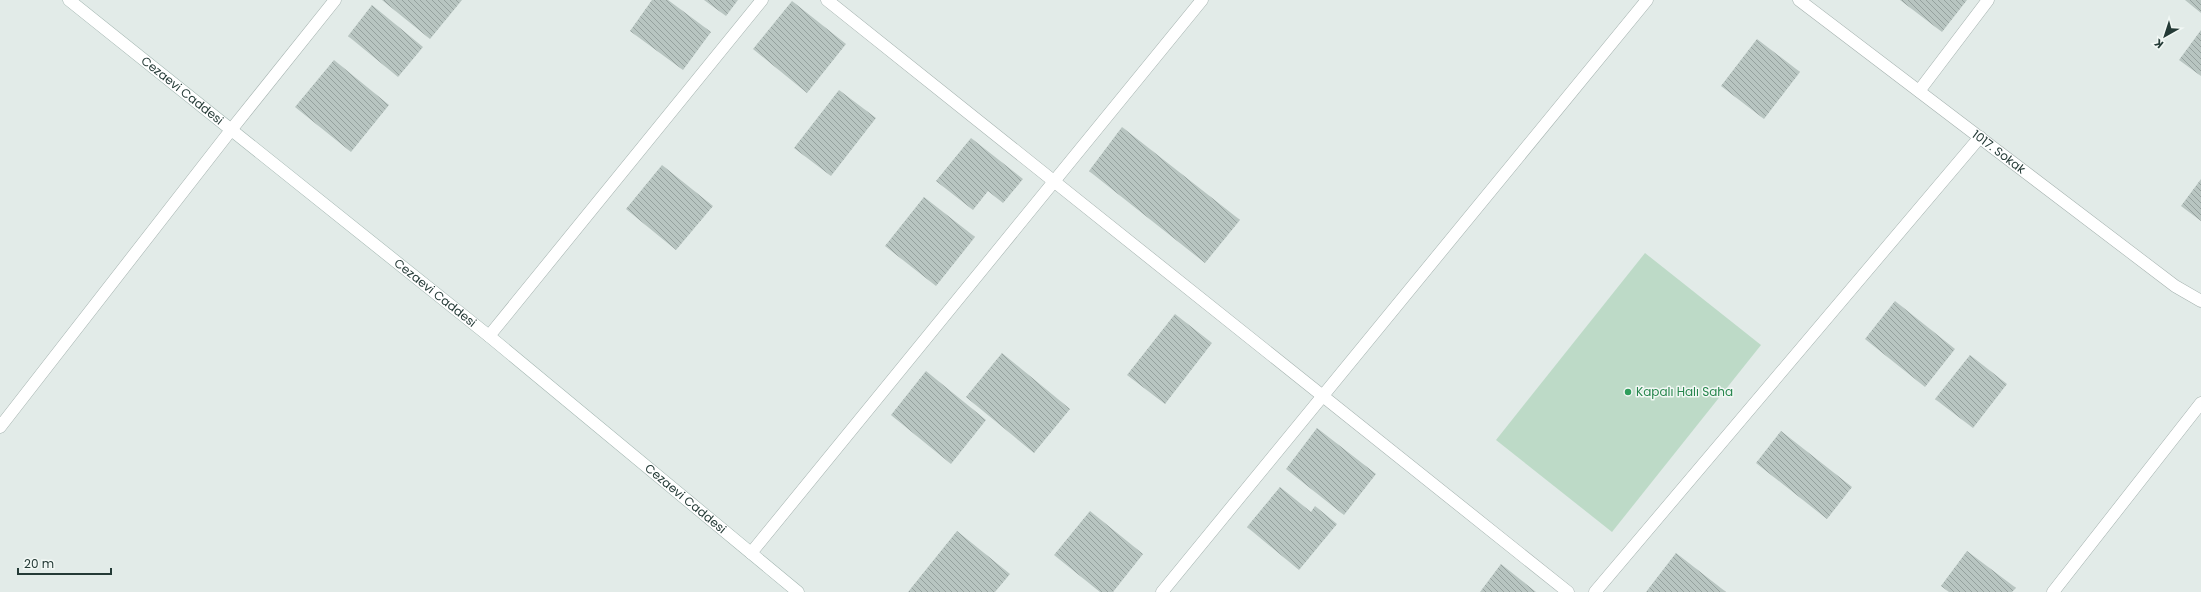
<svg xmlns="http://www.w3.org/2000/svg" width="2201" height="592" font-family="Poppins,sans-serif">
  <defs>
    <pattern id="building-back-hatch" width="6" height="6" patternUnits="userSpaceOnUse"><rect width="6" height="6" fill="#b8c5c1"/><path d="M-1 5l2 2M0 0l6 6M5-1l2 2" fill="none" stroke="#95a19e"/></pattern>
  </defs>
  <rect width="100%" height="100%" fill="#e2ebe8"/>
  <!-- green -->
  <path fill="#bddac7" d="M1645,253l116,92 -149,187 -116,-92z"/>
  <!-- building -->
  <path fill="url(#building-back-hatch)" d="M382,0h80l-32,39z
    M652,0h16l43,32 -28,38 -53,-39z
    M704,0h34l-12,16z
    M1900,0h67l-25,32z
    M2185,0h16v13z
    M792,1l54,43 -39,49 -54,-44z
    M372,5l51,42 -25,30 -50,-41z
    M2201,30v46l-22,-16z
    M1757,39l43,33 -36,47 -43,-33z
    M334,60l55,45 -38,47 -56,-45z
    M839,90l37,28 -45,58 -37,-28z
    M1122,127l118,93 -35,43 -116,-92z
    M971,138l52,41 -20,24 -15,-12 -15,19 -37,-29z
    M662,165l51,41 -37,44 -50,-41z
    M2201,179v42l-20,-15z
    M924,197l51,40 -39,49 -51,-40z
    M1895,301l60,48 -30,38 -60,-48z
    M1175,314l37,29 -47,61 -38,-29z
    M1002,353l68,56 -36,44 -68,-56z
    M1970,355l37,29 -34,44 -38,-29z
    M926,371l60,49 -35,44 -60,-49z
    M1317,428l59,46 -32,41 -58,-46z
    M1781,431l71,56 -25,32 -71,-56z
    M1280,487l31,25 4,-6 22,18 -38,46 -52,-43z
    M1090,511l53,43 -30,38h-13l-46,-37z
    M957,531l53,43 -15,18h-87z
    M1967,551l49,37 -4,4h-63l-8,-6z
    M1676,553l50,39h-80z
    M1501,564l35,28h-56z"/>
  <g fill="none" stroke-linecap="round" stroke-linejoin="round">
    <defs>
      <g id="street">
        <path d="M827,0l741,592"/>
        <path id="s1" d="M1799,0l376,286 26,15"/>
        <path d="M1919,91l69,-91"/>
        <path d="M489,336l273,-336"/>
        <path d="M0,427l231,-297 104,-130"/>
        <path d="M751,553l451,-553"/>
        <path d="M1162,592l485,-592"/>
        <path d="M1595,592l385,-455"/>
        <path d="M2053,592l148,-189"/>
      </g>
      <g id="secondary">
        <path id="s2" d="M69,0l420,336 309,256"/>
      </g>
    </defs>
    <!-- street casing -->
    <use href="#street" stroke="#a5b2af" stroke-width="13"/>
    <!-- secondary casing -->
    <use href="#secondary" stroke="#a2b5b0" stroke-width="13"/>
    <!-- street -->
    <use href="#street" stroke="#fff" stroke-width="12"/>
    <!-- secondary -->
    <use href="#secondary" stroke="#fff" stroke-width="12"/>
  </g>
  <!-- markers -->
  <circle fill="#2e9e5b" stroke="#f2f8f5" stroke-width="1.5" cx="1628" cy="392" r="4"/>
  <g text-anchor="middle" stroke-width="3" stroke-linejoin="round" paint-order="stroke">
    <!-- street labels -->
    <g font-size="12" fill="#243a36" stroke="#f2f8f5">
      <text dy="4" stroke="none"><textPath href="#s2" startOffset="145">Cezaevi Caddesi</textPath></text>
      <text dy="4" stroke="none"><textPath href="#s1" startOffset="251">1017. Sokak</textPath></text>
      <text dy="4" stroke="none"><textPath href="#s2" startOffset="469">Cezaevi Caddesi</textPath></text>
      <text dy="4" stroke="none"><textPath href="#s2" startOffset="793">Cezaevi Caddesi</textPath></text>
    </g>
    <!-- leisure labels -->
    <g font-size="12" fill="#27864d" stroke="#f2f8f5" text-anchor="start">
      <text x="1636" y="396">Kapalı Halı Saha</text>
    </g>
  </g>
  <!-- north arrow -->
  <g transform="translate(2165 36) rotate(219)" stroke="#f2f8f5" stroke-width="3" paint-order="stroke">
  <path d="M0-3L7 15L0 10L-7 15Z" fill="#243a36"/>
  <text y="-6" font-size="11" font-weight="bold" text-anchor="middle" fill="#243a36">K</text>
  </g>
  <!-- scale -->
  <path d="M18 568v6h93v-6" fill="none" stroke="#243a36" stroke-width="2"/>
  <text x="24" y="568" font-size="12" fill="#243a36" stroke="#f2f8f5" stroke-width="3" paint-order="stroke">20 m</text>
</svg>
